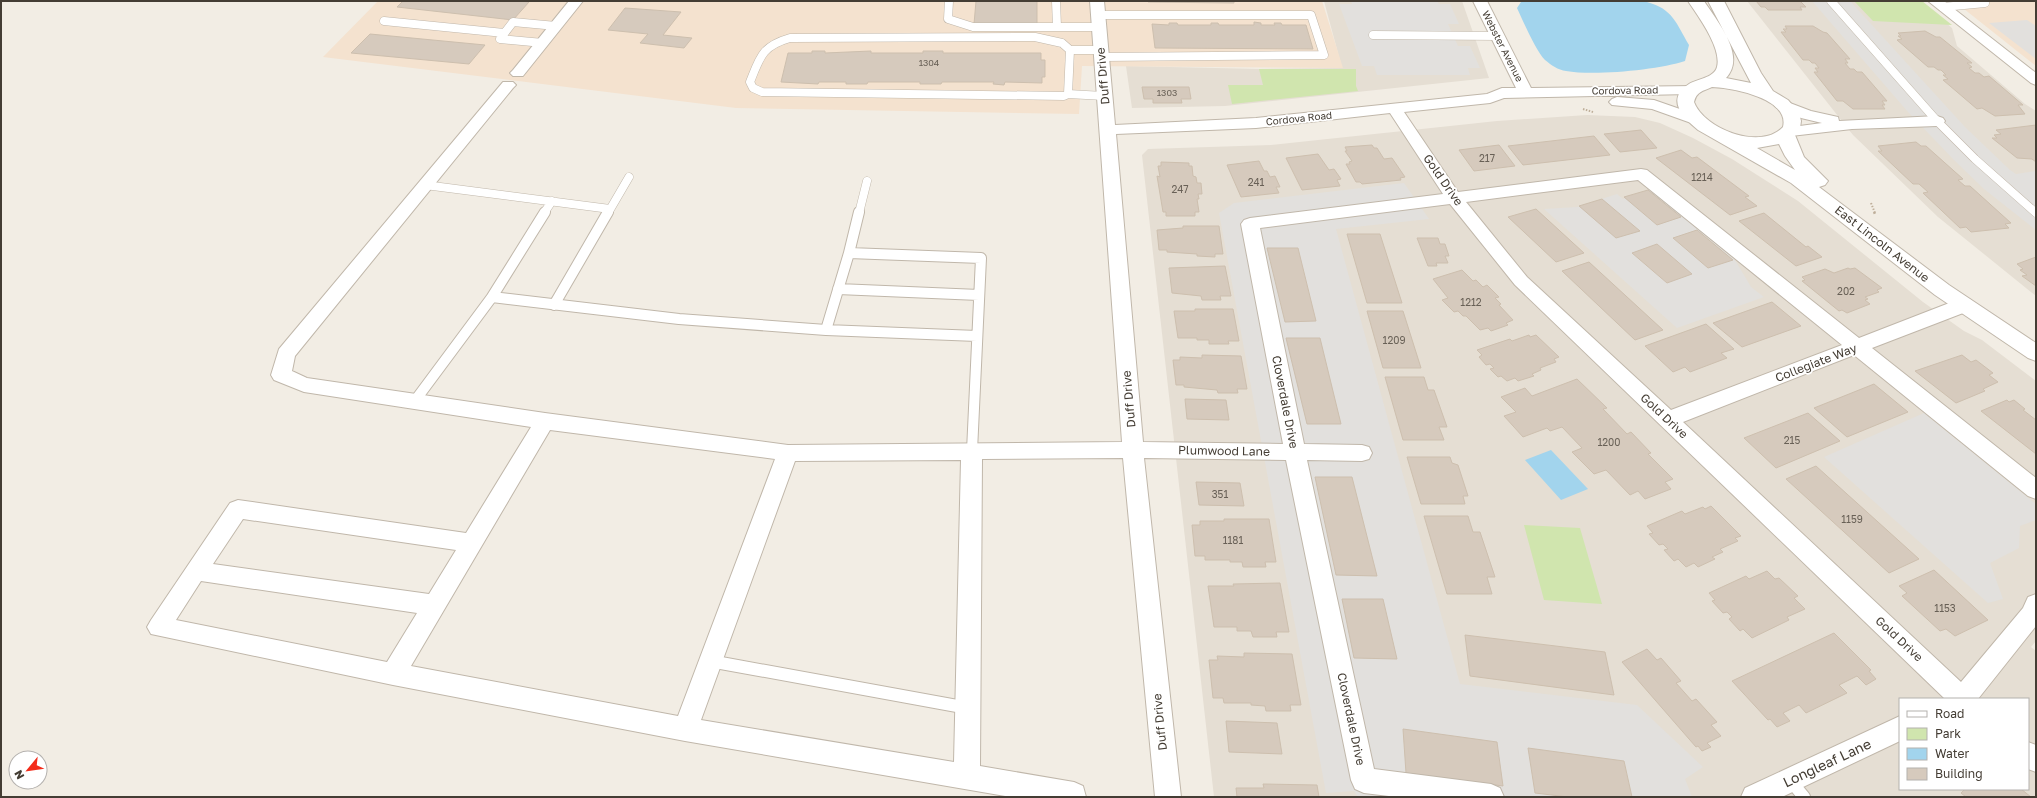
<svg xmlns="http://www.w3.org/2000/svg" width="2037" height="798" font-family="'Golos Text',sans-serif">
  <rect width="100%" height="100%" fill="#f2ede4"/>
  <!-- residential -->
  <path fill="#e5ded3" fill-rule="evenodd" d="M1324,1h138l27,77 -264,28 -93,2 -6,-42 133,3 83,-1z
    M1747,1h174l31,27 5,18 68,58 11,7v185l-98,-79 -85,-82z
    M1587,115l48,2 25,6 33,15 39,21 66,42 125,101 41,29 18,9 54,41v260l-5,6 5,4v146h-822l-72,-642 6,-6 123,-4 226,-24zM1900,699h128v90h-128z"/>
  <!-- commercial -->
  <path fill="#f4e2cf" d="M378,1h944l21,67 -261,-2 -3,48 -343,-6 -413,-51z
    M1954,1h82v65z"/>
  <!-- green -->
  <path fill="#d0e5ae" d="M1854,1h68l30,24 -79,-4z
    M1259,69h97v17l2,5 -126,13 -4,-19h35z
    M1524,525l56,3 22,76 -58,-4z"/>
  <!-- parking -->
  <path fill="#e2e0dd" d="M1351,1h86l2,3h11l9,20h-11l10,22h12l10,22h-12l2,7h-93l-3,-9h-12l-23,-62h13z
    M1812,1h38l115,126 45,43 6,4 20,-3v59l-52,-41 -30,-29 -46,-48z
    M2027,20l9,6v33l-47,-36z
    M1404,183l25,36 -93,10 124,455 177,21 66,62 -18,12 7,18h-334l-4,-6 -28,2 -107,-580 15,-10z
    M1650,190l85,70 16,27 13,10 -87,31 -133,-119 33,-2 40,-13 6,5z
    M1924,413l112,91v16l-16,6 -1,22 -29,15 13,36 -15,4 -164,-146z"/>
  <!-- water -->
  <path fill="#a2d4ed" d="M1525,1l122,1c26,7 29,21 42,43l-4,16c-27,9 -91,15 -119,10 -8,-1 -15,-6 -21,-11 -9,-9 -22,-39 -28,-52l4,-6z
    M1551,450l37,39 -27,11 -36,-40z"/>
  <!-- building -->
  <path fill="#d6cabd" stroke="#cdbfae" d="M403,1h118l8,1 -16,18 -116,-13z
    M976,1h61v24l-63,-1z
    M1148,1h86v2l-86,-1z
    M1756,1h44l6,6h-6l2,3h-34l-3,-3h-4z
    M625,8l56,4 -18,23 29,3 -8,10 -44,-5 8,-9 -40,-4z
    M1254,22l7,1v2h14l-1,-2h7l1,2h24l7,24 -158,-1 -3,-24 17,1v-2h8l1,2h33v-2h7l1,2h35z
    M1785,26h28l10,6 4,1 23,26h-5l3,4h-3l5,6h4l3,3h5l25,29h-5l3,4h-3l3,4h-32l-10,-8h-6l-23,-29h4l-3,-4h4l-4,-5h-3l-3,-3h-6l-22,-28h5l-3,-3h4z
    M1925,31l11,6h4l32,26h-5l5,4 -3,1 6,5h4l5,4 5,-1 34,29h-5l7,9 -30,2 -13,-8 -5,1 -34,-29 5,-1 -5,-4h3l-5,-5h-3l-4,-3h-6l-31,-27 5,-1 -4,-3h3l-3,-3z
    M370,34l115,11 -16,19 -118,-11z
    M812,51h13v2l46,-2v2h52v-2h20v2h98v7h4v17h-3v6l-37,-1 -1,3 -11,-1 1,-2h-52l-1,2h-21v-2h-52l-1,2h-21v-2h-27l-1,2 -37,-2 7,-29h24z
    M1142,87h47l2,12h-10l1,4h-29v-4h-9z
    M2036,125v37l-4,-3 -15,-1 -25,-20h5l-3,-3 7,-1 -5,-4z
    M1641,130l16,18 -37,4 -16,-18z
    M1594,136l16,19 -87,10 -15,-19z
    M1916,142l5,4h5l37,33 -5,1 7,6h5l41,37 -6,1 4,4 -38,4 -5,-5 -6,1 -37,-35 5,-1 -9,-8h-6l-35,-33h4l-4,-5z
    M1372,145l2,3h3l7,11 8,-1 13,19 -5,1 1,2 -39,4 -2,-2h-4l-10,-18h4l-1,-2 3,-1 -7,-10h2l-2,-4z
    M1499,145l16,21 -41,5 -15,-21z
    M1681,150l11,8 5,-1 52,39 -4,1 12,9 -27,9 -74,-57z
    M1318,154l11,16 5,-1 7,10 -4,1 3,6 -38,4 -16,-32z
    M1259,161l5,10h3l3,6 5,-1 5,11h-4l3,6 -38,4 -14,-32z
    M1161,162l28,1v3h3l1,10 3,1 1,6h4l1,11h-4l1,5h-2l2,13h-4v4h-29v-4h-3l-6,-36 3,1 -2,-11h3z
    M1648,190l33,27 -24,8 -33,-28z
    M1602,199l38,32 -24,7 -37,-32z
    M1536,209l48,44 -28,9 -48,-45z
    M1764,213l42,34 2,-1 14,11 -26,9 -57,-45z
    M1183,226h36l4,28h-8v3l-18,-1v-2l-30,-2v-2h-8l-2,-20 26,-2z
    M1697,230l36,30 -25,8 -35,-30z
    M1347,234h33l22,69h-35z
    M1417,238h21l2,6h5l4,12h-4l3,7h-12l1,3h-9z
    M1657,244l35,30 -25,9 -35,-30z
    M1267,248h31l18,73 -31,1z
    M2036,257v29l-14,-10 5,-1 -7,-5 3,-1 -6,-5z
    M1589,262l74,68 -28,10 -73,-69z
    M1225,266l6,30h-11l1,4h-19l-1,-4 -29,-3 -3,-25z
    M1848,268l2,1 5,-1 27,20 -5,2 2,2 -14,5 3,2 -3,1 5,4 -23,9 -5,-3 -3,1 -37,-30 3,-1 -3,-3 23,-8 9,4z
    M1462,270l11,11 3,-1 7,7 4,-2 12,12 -4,1 6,6 -2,1 14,15 -7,3 2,2 -17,6 -3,-3 -8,2 -14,-14h-3l-5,-5 -4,1 -12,-12 6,-2 -15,-19z
    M1772,302l29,24 -59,21 -29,-24z
    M1195,309h38l6,32h-11l1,3h-20v-4h-12v-2h-19l-4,-27h21z
    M1367,311h36l18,57h-38z
    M1706,324l28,25 -13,4 6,5 -37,14 -5,-5 -12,5 -28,-26z
    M1529,335l1,2 6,-2 23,22 -5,2 2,3 -16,6 1,2 -9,4 2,2 -16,5 -3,-3 -8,3 -6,-5 -3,1 -8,-8 4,-1 -4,-4 -4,1 -7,-8 3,-2 -5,-5 33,-11 2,2z
    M1286,338h34l21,86h-34z
    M1202,355l39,1 6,33h-10l1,4h-20l-1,-3 -33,-3v-2h-8l-3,-25h7v-3l22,1z
    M1962,355l9,7 5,-2 17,13 -4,2 9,7 -15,7 2,2 -29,12 -41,-32z
    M1385,377h39l4,13h6l13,37h-8l5,13h-41z
    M1577,379l30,29 -4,1 24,25 4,-2 20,21 -3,1 25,25 -8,3 6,7 -26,10 -7,-8 -8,4 -24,-25 -12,4 -22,-22 10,-4 -20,-21 -12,4 -3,-3 -24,9 -19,-21 12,-4 -15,-15 24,-9 7,8z
    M1874,384l34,28 -61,25 -33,-29z
    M1185,399l41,1 3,20 -42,-1z
    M2007,400l2,2 5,-2 11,9 -2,1 13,10v34l-55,-43z
    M1808,413l32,28 -64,27 -32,-30z
    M1407,457h43l2,6 6,2 10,31h-5l2,8h-44z
    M1816,466l103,93 -30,14 -103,-94z
    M1315,477h37l25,99 -41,-1z
    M1196,482l44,1 4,23 -45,-1z
    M1711,506l30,30 -6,2 3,3 -18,8 3,3 -11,5 3,2 -17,8 -4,-4 -8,4 -8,-8 -4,2 -10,-11 4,-1 -5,-5 -4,1 -10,-11 4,-1 -6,-7 35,-15 3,3 18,-7 2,2z
    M1424,516h44l5,16h7l15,45h-8l5,17h-45z
    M1224,519h45l7,43h-11l1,5h-23l-1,-5h-12v-2h-25v-4h-10l-3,-31h8v-4h24z
    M1934,570l54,50 -33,16 -9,-7 -6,2 -38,-35 5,-3 -8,-7z
    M1767,571l8,8 4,-1 19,18 -4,2 11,11 -18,8 2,3 -37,18 -9,-9 -3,2 -11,-12 3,-2 -5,-5 -4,1 -11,-12 3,-1 -6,-7 37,-17 3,3z
    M1280,583l9,49h-13l1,5h-24l-2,-6h-14v-4h-23l-6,-41h26l-1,-2z
    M1342,599h41l14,60 -43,-1z
    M1834,633l37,37 -2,1 7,8 -10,6 -9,-9 -18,9 8,8 -41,20 -7,-8 -16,8 7,8 -13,6 -7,-8 -2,1 -36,-39z
    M1465,635l140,17 9,43 -144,-19z
    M1647,649l10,11 4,-2 20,23 -5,2 16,18 4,-2 21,23 -6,3 10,11 -14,7 4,4 -9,4 -4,-5 -2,1 -74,-85z
    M1244,653l48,1 9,51h-11l1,6h-25l-1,-5 -14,-1v-2h-27l-1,-5h-10l-4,-38h9l-1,-4 27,1z
    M1226,721l51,2 5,31 -53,-2z
    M1403,729l94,13 6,44 -97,-13z
    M1528,748l96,13 8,36h-64l-33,-4z
    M1263,784l54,1 2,12h-82l-1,-9h28z
    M1965,789h56l10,8h-65l-5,-4z"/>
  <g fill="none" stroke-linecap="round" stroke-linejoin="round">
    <defs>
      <path id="service-far2" d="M949,1l-1,18 25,8h126
        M1056,1l1,26
        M1831,1l106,120 38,38 61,54
        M1943,7l42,-4
        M1098,15h213l13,40 -223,2
        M384,21l120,12
        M1373,35l125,1
        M1035,37l27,6 8,7 -2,44 -4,2 -302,-4 -9,-4 -3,-6c10,-25 12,-36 40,-44z
        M543,43l-43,-4 13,-17 43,4
        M1070,50h31
        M1068,94l36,2
        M425,185l185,24
        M544,213l8,-12
        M608,213l21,-36
        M859,213l8,-32"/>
      <path id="service-far1" d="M849,253l10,-41
        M838,289l141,6
        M492,297l53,-85
        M554,305l54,-93
        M414,402l78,-105 187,22 147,11
        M972,451l9,-193 -132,-5 -23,77 151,6"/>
      <path id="service" d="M710,661l258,47
        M1790,780l14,17"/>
      <path id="minor" d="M569,1h14l-60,75h-10l-3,-3 3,-3z
        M1090,1h14l11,124 141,-7 231,-24 15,-6h14l-43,-87h14l44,87 164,-2 3,3 -3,3 -5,2 -186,4 -14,5 -86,9 54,80 183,-23 6,1 212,168 98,-38 7,-2 7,2 2,5 -2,5 -99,38 164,130v21l-8,-3 -174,-141 -171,67 278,260 62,-74 5,-11 8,-3v32l-58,73h-33l-430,-414 -65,-81 -190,24 44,216 58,1 7,2 3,6 -3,6 -7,2 -55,-1 67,309 117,15 9,4 4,9h-107l-33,-4 -9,-4 -4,-9 -65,-320 -142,-2 37,339h-26l-32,-339 -141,1 -2,307 94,16 9,4 3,11h-75l-326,-56 -292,-56 -242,-51 -4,-7 4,-7 79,-117 8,-3 228,33 65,-106 -227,-35 -30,-12 -3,-5 8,-26 224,-267h10l3,3 -3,3 -218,268 -3,15 15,7 238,35 243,32 334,-3zM1390,113l53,81 -193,24 -6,2 -3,4 42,220 -140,-2 -27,-308 140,-6zM1638,180l204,165 -171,65 -144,-133 -61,-75zM550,430l225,29 -97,257 -267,-50zM961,460l-7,302 -253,-42 94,-259zM243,519l213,31 -27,44 -216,-30zM201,581l216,32 -30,49 -211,-42z
        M1928,1h16l92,72v12l-5,-2z
        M1617,97l37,3 46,16 2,3 -2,3 -6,2 -42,-15 -40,-4 -3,-3 3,-3z
        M1782,100l29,11 27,6 1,4 98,-5 6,2 2,3 -2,3 -6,2 -85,3 -61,7 -6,-2 -2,-3 2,-3 37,-5 -21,-5 -24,-10 -3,-3 3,-3z
        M1900,716v25l-118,56h-41l4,-9z
        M2028,742l8,3v27l-8,-3z"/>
      <path id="tertiary" d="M1688,1h16c13,20 43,55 22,77l25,5 -43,-82h16l37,72 12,18 15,9 11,13 2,8 -1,7 -5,7 9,22 24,24 -3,4 -6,2 130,98 87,58v18l-8,-3 -93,-63 -144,-112 -93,-53c-15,-12 -33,-31 -9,-46 8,-5 25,-6 28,-17 5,-19 -19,-51 -29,-66zM1712,87c20,1 78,11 71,40 -22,24 -79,2 -89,-25 2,-10 9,-11 18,-15zM1779,144l6,12 10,14 -38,-22z"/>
    </defs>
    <!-- service-far2 casing -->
    <use href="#service-far2" stroke="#c0b7aa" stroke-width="9"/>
    <!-- service-far1 casing -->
    <use href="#service-far1" stroke="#c0b7aa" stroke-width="12"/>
    <!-- service casing -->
    <use href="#service" stroke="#c0b7aa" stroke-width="14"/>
    <!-- minor casing -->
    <use href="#minor" stroke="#c0b7aa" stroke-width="2"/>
    <!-- tertiary casing -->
    <use href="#tertiary" stroke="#c0b7aa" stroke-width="2"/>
    <!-- path-far1 -->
    <path stroke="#beae99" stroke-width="2" stroke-dasharray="1.5 1.5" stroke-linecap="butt" d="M1583,109l10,3
      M1871,203l4,10"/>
    <!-- path -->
    <path stroke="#beae99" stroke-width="2.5" stroke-dasharray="2 2" stroke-linecap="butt" d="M1874,212l1,2"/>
    <!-- service-far2 -->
    <use href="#service-far2" stroke="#fff" stroke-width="8"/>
    <!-- service-far1 -->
    <use href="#service-far1" stroke="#fff" stroke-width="10"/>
    <!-- service -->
    <use href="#service" stroke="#fff" stroke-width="12"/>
    <!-- minor -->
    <use href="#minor" fill="#fff" fill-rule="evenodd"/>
    <!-- tertiary -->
    <use href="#tertiary" fill="#fff" fill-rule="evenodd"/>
  </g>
  <g text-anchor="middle" stroke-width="3.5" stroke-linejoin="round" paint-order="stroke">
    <!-- far-number labels -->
    <g font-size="9" fill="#686056">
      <text x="929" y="66">1304</text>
      <text x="1167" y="96">1303</text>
    </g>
    <!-- far-street labels -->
    <g font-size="10" fill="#443d34" stroke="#fff">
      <text transform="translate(1503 46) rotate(63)" y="4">Webster Avenue</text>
      <text transform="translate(1625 90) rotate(-1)" y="4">Cordova Road</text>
      <text transform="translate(1299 118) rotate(-6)" y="4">Cordova Road</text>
    </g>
    <!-- number labels -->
    <g font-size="10" fill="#686056">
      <text x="1487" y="162">217</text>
      <text x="1702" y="181">1214</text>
      <text x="1256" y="186">241</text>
      <text x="1180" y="193">247</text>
      <text x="1846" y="295">202</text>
      <text x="1471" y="306">1212</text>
      <text x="1394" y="344">1209</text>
      <text x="1792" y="444">215</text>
      <text x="1609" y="446">1200</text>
      <text x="1220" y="498">351</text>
      <text x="1852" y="523">1159</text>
      <text x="1233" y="544">1181</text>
      <text x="1945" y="612">1153</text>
    </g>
    <!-- street labels -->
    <g font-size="12" fill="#443d34" stroke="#fff">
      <text transform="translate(1103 76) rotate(-95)" y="4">Duff Drive</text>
      <text transform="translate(1443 180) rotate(55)" y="4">Gold Drive</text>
      <text transform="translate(1882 244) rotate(38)" y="4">East Lincoln Avenue</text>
      <text transform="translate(1816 363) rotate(-21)" y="4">Collegiate Way</text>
      <text transform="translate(1129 399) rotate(-95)" y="4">Duff Drive</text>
      <text transform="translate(1285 402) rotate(79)" y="4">Cloverdale Drive</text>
      <text transform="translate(1664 416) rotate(43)" y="4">Gold Drive</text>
      <text transform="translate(1224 451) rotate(1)" y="4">Plumwood Lane</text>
      <text transform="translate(1899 639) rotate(43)" y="4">Gold Drive</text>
      <text transform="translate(1351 719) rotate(78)" y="4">Cloverdale Drive</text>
      <text transform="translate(1160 722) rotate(-96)" y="4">Duff Drive</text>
    </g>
    <!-- near-street labels -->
    <g font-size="14" fill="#443d34" stroke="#fff">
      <text transform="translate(1827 763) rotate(-25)" y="5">Longleaf Lane</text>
    </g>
  </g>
  <!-- border -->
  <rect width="2037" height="798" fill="none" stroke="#443d34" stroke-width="4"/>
  <!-- legend -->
  <rect x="1899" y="698" width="130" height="92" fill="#ffffff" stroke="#b4b1ae"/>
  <rect x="1907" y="711" width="20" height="6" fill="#ffffff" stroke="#b4b1ae"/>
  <text x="1935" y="718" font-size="12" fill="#443d34">Road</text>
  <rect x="1907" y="728" width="20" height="12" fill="#d0e5ae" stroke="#b4b1ae"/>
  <text x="1935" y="738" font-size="12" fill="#443d34">Park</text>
  <rect x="1907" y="748" width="20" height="12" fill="#a2d4ed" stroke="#b4b1ae"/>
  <text x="1935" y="758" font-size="12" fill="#443d34">Water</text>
  <rect x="1907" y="768" width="20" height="12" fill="#d6cabd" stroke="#b4b1ae"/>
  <text x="1935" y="778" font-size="12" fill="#443d34">Building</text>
  <!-- north arrow -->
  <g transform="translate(28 770) rotate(241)"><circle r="19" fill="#ffffff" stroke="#b4b1ae"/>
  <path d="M0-3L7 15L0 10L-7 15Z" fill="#f32c1a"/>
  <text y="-6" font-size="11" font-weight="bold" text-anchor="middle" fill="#443d34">N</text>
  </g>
</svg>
